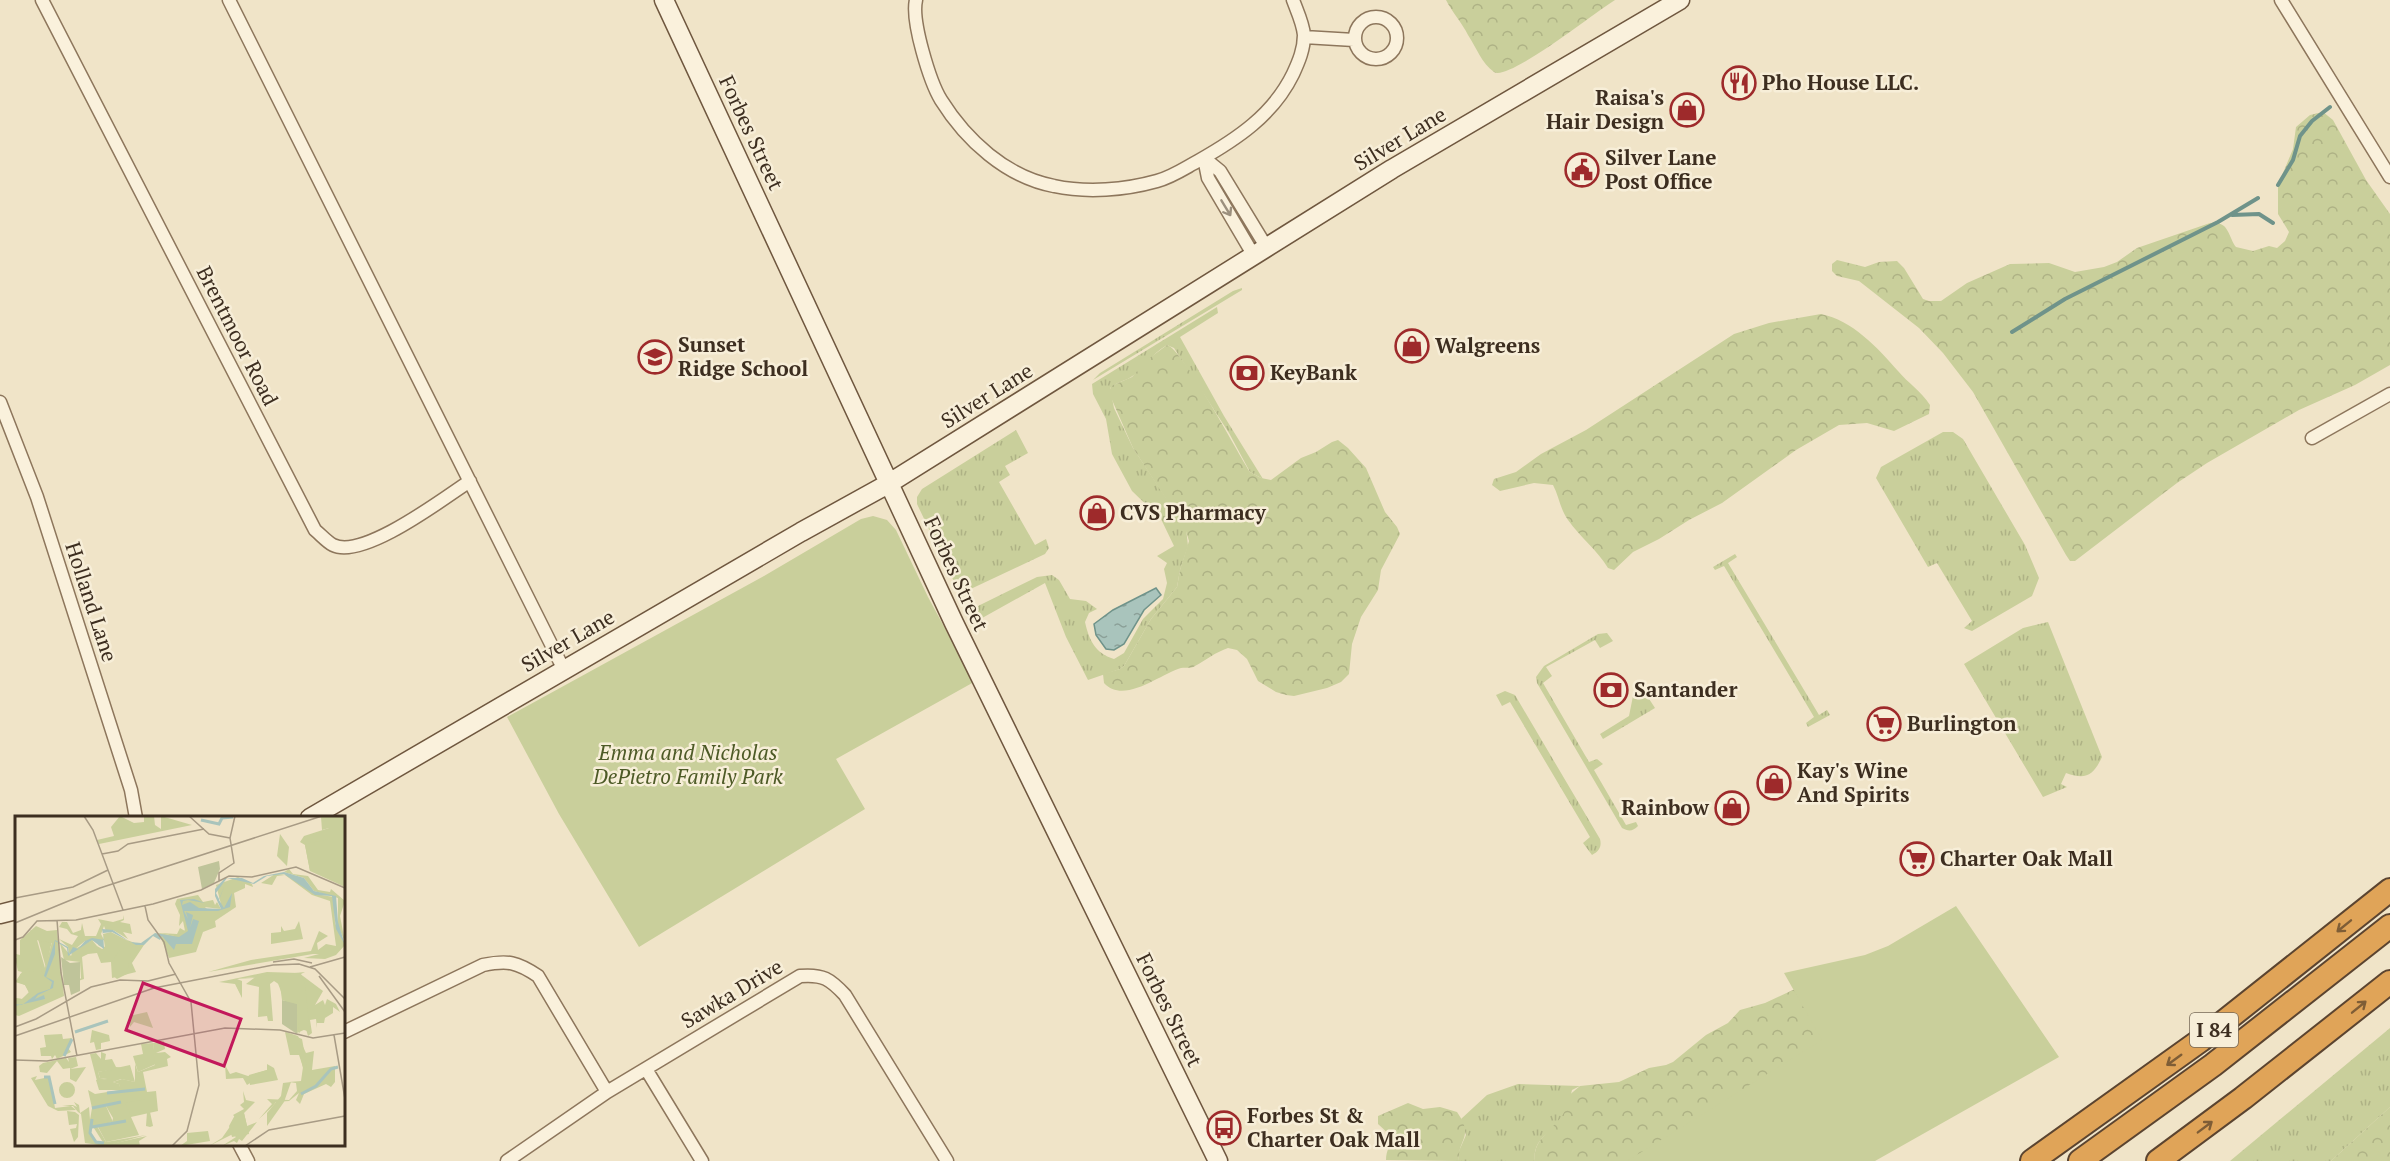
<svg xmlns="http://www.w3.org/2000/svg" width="2390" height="1161" font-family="'PT Serif',serif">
  <defs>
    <pattern id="grass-tufts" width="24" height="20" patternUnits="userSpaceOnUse" patternTransform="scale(1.5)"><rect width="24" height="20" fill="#c9cf9b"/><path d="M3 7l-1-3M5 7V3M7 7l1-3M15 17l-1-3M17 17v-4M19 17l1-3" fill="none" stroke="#aeb285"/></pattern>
    <pattern id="forest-crowns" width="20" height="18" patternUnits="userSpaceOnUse" patternTransform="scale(1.5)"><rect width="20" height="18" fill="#c9cf9b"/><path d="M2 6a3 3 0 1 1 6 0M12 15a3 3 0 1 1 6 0" fill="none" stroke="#aeb285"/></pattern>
    <pattern id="water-ripples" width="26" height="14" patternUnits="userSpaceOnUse" patternTransform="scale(1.5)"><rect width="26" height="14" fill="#a9c4bc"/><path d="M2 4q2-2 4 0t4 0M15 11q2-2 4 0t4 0" fill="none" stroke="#8ba098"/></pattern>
  </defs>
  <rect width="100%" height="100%" fill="#f0e4c8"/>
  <!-- grass -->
  <path fill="url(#grass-tufts)" d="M1242,288v2l-149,90 7,-7 133,-82z
    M1217,307l1,6 -38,24 44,79 39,63 -13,-7 -21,-39 -55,-85 -7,-3c-16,9 -24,25 -36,32 -8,5 -15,5 -21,11l4,20 19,40 53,80 2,18 -8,24 -3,17 -26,32 -27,47 -4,3 -32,11 -22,-43 -21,-54 -70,39 -4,-7 7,-9 59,-29 15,-2 7,5 11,19 16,2 11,8 -8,4 -4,9c4,18 10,31 29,37l10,-6 19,-34 20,-20 4,-16 -3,-14 3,-6 -10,-7 17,-10 -13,-27 -29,-28 -20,-37 -6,-35 -13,-25 -1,-10z
    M1016,430l12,23 -23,13 5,9 -11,7 36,63 11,-6 3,9 -4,6 -85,40 -43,-90v-7l5,-8z
    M1943,432h10l10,7 62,106 14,33 -7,18 -60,35 -8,-3 8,-7 -35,-58 -9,4 -52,-89 5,-11z
    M1735,554l2,3 -9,6 91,152 8,-5 3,5 -22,12 -2,-4 8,-6 -90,-151 -9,4 -2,-3z
    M2048,622l54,135c-9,19 -16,23 -36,16l-5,11 6,3 -24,10 -79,-133 59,-36z
    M1607,633l6,8 -13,7 -5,-8 -49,27 6,9 -9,7 46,79 8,-3 6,5 -9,6 32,55 10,-3 2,4c-5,5 -9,6 -16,2l-85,-145 -1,-6 8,-11 54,-32z
    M1640,685l15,23 -52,31 -3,-5 29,-18 4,-20 8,-4 -4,-6z
    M1505,691l10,4 85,144c2,8 -1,12 -8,16l-9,-12 7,-6 -80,-135 -8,4 -6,-11z
    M2390,1028v79l-59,54h-101z
    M1518,1084l62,2 -8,4c-2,8 -3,17 -7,24 -11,18 -33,23 -30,47h-76v-10l7,-16 -5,-16 26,-24z"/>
  <!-- forest -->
  <path fill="url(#forest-crowns)" d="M1446,0h169c-17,10 -107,82 -121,72 -12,-8 -18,-25 -26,-37 -6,-12 -16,-23 -22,-35z
    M2323,112l10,8 33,60 24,34v151l-35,20 -56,25 -92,53 -30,20 -102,78h-5l-4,-6 -93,-163 -30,-39 -24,-25 -60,-47 -22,-5 -5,-5v-7l5,-4 28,7 14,-5 18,-1 7,7 19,31 6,2h12l26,-18 43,-19 39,-1 26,9 29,-5 13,-5 20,-14 73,-25c19,-3 18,13 26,24l17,4 16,-5 8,2 8,-7 4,-9 -11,-18v-29l15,-36 3,-22 14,-12z
    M1821,314c31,6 57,34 77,57 10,12 23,20 32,34l-1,9 -35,17 -27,-8 -28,2 -43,25 -74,53 -33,17 -30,19 -26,13 -19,18 -6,-2c-10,-17 -28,-31 -40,-48 -8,-11 -9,-24 -15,-35l-19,-2 -34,8 -8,-6 2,-6 22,-7 25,-18 45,-24 148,-96 35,-11z
    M1167,345c16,4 70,107 83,127l11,6 10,2 30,-22 15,-6 16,-10 6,-2 10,8 18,20 19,44 12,15 3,7 -19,36 -3,20 -17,27 -9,27 -3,30 -8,8 -14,6 -33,8 -8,-1 -10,-3 -18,-11 -11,-22 -10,-9 -9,-2c-12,4 -22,12 -33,18 -5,3 -8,1 -14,2 -21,6 -57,37 -77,15l-1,-9 17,-5 4,-3 27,-47 26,-32 3,-17 9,-29 -4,-13 -52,-80 -24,-55 2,-7 21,-9 15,-17z
    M1795,989l35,58 -85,114h-210c-4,-29 35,-36 32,-64l13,-11 39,-4 30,-14 17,-3 7,-3 33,-27 22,-12 12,-13 25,-7z
    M1408,1103l15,6 17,-2 17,5c18,26 0,27 2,49l-73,-1c0,-10 5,-15 5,-24l-13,-12v-8z
    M2390,1107v54h-59z"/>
  <!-- park -->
  <path fill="#c9cf9b" d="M873,516l14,4 9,10 32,67 46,85 -138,77 29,50 -226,138 -80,-133 -52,-97 257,-141 97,-57z
    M1956,906l103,151 -184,104h-248l195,-121 -38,-67 81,-18 23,-9z"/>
  <!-- water -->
  <path fill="url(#water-ripples)" stroke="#6f938a" stroke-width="1.5" d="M1156,588l5,7 -17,15 -20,34 -10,6 -8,-1 -10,-14 -2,-11 19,-14z"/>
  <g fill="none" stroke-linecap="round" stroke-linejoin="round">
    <!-- stream -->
    <path stroke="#6f938a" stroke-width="4" d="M2278,185l15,-25 7,-24 12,-15 18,-14
      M2232,215l27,-1 14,9
      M2012,332l53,-33 153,-77 40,-24"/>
    <defs>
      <path id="minor" d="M42,0l273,530c6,5 12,12 18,15 30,15 111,-47 137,-64
        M229,0l335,670
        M916,0c-5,21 14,82 25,100 25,40 65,77 113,86 33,7 71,4 103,-5 15,-4 28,-13 41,-20 39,-22 75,-46 95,-87 6,-13 11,-25 11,-39 -1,-12 -7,-24 -11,-35
        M2281,0l109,177
        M1355 38a21 21 0 1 1 42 0a21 21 0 1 1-42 0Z
        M1304,37l50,3
        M1204,158l4,20 46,78
        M1204,158l16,13 47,77
        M0,402l37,95 94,293 5,28
        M2312,438l78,-44
        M344,1032l139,-67c25,-5 34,-3 55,11l69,116
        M646,1069l56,92
        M239,1144l9,17
        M507,1161l100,-69 193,-116c23,-2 30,3 45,19l102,166"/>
      <path id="secondary" d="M664,0l290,623 264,538
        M310,818l491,-286 87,-48 504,-315 288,-169
        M0,914l16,-4"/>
      <path id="motorway" d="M2032,1161l169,-121 189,-150
        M2080,1161l133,-96 177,-139
        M2158,1161l85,-63 147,-116"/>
    </defs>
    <!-- minor casing -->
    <use href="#minor" stroke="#8d765c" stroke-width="15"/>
    <!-- secondary casing -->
    <use href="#secondary" stroke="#6f573f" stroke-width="21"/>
    <!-- motorway casing -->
    <use href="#motorway" stroke="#5b4430" stroke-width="26"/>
    <!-- minor -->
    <use href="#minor" stroke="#faf1dc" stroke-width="12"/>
    <!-- secondary -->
    <use href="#secondary" stroke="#faf1dc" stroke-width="18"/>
    <!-- motorway -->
    <use href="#motorway" stroke="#e0a458" stroke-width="22"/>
  </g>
  <!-- one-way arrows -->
  <defs><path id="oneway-shaft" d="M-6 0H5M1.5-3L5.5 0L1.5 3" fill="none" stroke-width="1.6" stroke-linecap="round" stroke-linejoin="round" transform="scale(1.5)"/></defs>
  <use stroke="#9c907e" href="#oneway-shaft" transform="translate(1226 208) rotate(59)"/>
  <g stroke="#7e5d36">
    <use href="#oneway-shaft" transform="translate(2344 926) rotate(141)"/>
    <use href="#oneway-shaft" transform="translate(2359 1007) rotate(-39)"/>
    <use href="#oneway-shaft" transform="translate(2174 1060) rotate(144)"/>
    <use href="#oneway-shaft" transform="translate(2205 1127) rotate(-37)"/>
  </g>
  <!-- icons -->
  <defs>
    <symbol id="restaurant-ring" viewBox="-11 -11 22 22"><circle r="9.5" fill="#f7eed8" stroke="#9e2a2b" stroke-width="1.5"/><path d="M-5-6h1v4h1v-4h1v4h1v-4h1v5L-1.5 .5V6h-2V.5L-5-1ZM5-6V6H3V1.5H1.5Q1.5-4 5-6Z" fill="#9e2a2b"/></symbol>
    <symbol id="shop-ring" viewBox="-11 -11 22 22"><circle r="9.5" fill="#f7eed8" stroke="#9e2a2b" stroke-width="1.5"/><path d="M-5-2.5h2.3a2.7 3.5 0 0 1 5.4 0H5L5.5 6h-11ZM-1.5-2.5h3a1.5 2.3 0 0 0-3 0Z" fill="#9e2a2b"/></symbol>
    <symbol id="civic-ring" viewBox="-11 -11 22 22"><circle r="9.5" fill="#f7eed8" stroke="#9e2a2b" stroke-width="1.5"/><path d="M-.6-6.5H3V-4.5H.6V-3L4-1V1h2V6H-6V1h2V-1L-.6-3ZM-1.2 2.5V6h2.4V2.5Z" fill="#9e2a2b"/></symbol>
    <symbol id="school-ring" viewBox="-11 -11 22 22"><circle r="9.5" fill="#f7eed8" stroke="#9e2a2b" stroke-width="1.5"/><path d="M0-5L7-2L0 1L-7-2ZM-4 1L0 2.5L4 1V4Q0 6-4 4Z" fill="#9e2a2b"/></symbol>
    <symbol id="bank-ring" viewBox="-11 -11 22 22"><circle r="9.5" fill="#f7eed8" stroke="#9e2a2b" stroke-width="1.5"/><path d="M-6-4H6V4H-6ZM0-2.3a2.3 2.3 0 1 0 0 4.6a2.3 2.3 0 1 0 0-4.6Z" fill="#9e2a2b"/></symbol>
    <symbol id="supermarket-ring" viewBox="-11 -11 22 22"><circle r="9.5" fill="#f7eed8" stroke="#9e2a2b" stroke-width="1.5"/><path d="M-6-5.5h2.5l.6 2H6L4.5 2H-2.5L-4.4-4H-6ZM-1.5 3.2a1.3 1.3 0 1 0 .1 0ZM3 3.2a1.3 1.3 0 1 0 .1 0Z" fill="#9e2a2b"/></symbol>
    <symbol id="bus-ring" viewBox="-11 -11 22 22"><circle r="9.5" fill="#f7eed8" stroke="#9e2a2b" stroke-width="1.5"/><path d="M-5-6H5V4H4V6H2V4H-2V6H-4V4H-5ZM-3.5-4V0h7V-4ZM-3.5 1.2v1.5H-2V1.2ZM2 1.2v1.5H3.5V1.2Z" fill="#9e2a2b"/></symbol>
  </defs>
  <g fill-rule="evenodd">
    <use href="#restaurant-ring" x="1720" y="64" width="38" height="38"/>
    <use href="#shop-ring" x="1668" y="91" width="38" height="38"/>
    <use href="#civic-ring" x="1563" y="151" width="38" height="38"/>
    <use href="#shop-ring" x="1393" y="327" width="38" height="38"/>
    <use href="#school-ring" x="636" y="338" width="38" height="38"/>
    <use href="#bank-ring" x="1228" y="354" width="38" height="38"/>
    <use href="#shop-ring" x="1078" y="494" width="38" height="38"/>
    <use href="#bank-ring" x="1592" y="671" width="38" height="38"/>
    <use href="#supermarket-ring" x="1865" y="705" width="38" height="38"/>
    <use href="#shop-ring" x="1755" y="764" width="38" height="38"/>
    <use href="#shop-ring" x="1713" y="789" width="38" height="38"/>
    <use href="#supermarket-ring" x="1898" y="840" width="38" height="38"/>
    <use href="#bus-ring" x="1205" y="1109" width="38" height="38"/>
  </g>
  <g text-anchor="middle" stroke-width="5" stroke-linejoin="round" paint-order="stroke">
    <!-- shield labels -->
    <rect fill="#f7eed8" stroke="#756857" stroke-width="1.5" x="2190" y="1013" width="48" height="34" rx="4.5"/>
    <g font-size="20" font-weight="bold" fill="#3d2e20">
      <text x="2214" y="1037">I 84</text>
    </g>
    <!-- poi labels -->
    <g font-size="21" font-weight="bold" fill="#3d2e20" stroke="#f7eed8" text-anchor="start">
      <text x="1762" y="90">Pho House LLC.</text>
      <text x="1664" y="105" text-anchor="end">Raisa's<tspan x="1664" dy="24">Hair Design</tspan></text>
      <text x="1605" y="165">Silver Lane<tspan x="1605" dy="24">Post Office</tspan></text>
      <text x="678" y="352">Sunset<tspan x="678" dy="24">Ridge School</tspan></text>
      <text x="1435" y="353">Walgreens</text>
      <text x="1270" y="380">KeyBank</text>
      <text x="1120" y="520">CVS Pharmacy</text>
      <text x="1634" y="697">Santander</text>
      <text x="1907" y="731">Burlington</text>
      <text x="1797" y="778">Kay's Wine<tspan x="1797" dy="24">And Spirits</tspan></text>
      <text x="1709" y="815" text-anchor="end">Rainbow</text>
      <text x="1940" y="866">Charter Oak Mall</text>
      <text x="1247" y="1123">Forbes St &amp;<tspan x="1247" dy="24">Charter Oak Mall</tspan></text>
    </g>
    <!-- street labels -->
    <g font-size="21" fill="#3d2e20" stroke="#f7eed8">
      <text transform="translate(751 133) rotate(65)" y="7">Forbes Street</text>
      <text transform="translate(1400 139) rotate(-31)" y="7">Silver Lane</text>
      <text transform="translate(237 336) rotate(63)" y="7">Brentmoor Road</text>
      <text transform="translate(987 396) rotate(-32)" y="7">Silver Lane</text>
      <text transform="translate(956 574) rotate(65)" y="7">Forbes Street</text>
      <text transform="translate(91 602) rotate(72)" y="7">Holland Lane</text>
      <text transform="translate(568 641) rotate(-30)" y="7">Silver Lane</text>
      <text transform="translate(732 994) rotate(-31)" y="7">Sawka Drive</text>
      <text transform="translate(1169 1010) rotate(64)" y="7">Forbes Street</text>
    </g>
    <!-- park labels -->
    <g font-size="21" font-style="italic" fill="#4d5a26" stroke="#f7eed8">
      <text x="688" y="760">Emma and Nicholas<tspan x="688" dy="24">DePietro Family Park</tspan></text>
    </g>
  </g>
  <!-- overview -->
  <g transform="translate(15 816)">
    <rect width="330" height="330" fill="#f0e4c8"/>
    <path d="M15,114l24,2 -8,36 -8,-29zM138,227l3,21 -18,8 -5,-16 10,-2 -2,-10zM61,241l2,9 -8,3 16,-2 -10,15 -6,-3v-11l-7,1 -6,-8 -10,12 -7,-1 -1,-6 4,-3 23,-5 3,4 -1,-4zM115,249l5,17 -14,-3 -8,3 6,2 2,6h-22l-3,-10 11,-1 -7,-1 -2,-6zM22,260l-2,4 14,-3 3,17 -2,-15 5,29 16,-2 5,4 -18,1 -10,-5 -17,-28zM59,286l5,3 1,8 9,-6 1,13 2,-12 14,-2 7,16 -16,4 9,16 40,-7 -40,11 -21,-3 -4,-29 -3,-2 -5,-6h-11l8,-1h3l4,2zM77,303v6l12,19 -9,-2 -6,-9zM52,295l8,1 4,3 -1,22 -4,5 -4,-13 6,-1 1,-4 -8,1zM193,315l2,10 -30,5 7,-5v-8z" fill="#c9cf9b" fill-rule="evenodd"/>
    <path d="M105,0l14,7 10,-1v-6h10l1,9 6,4v-13l31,9 -93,19 -2,-4 17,-4 -3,-9zM314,12v11l-19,32 -5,-26 -5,-3 4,-6zM265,18l9,13 -2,19 -10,-10zM274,53l4,5 15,2 10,14 12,2 1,-3 14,12 -5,15 5,26 -7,-16v-28l-24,-7 -10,-13 -20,-6zM260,58l14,1 11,6 15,13 19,3 1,26 10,22 -9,10 -11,4 -21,-1 15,-4h-6l-105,18 43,-12 60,-9 8,-20 9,5 -11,7 1,7 8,-6 10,2 -6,-45 -18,-6 -27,-20 -8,1 -5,9 -11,-2zM183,79l5,7 10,-2 2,5 2,-3 4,7 -17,-2 -7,-7h-17l8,31 -9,6 -19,-4 17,1 3,-6 5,3 -2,-10 -4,5 1,-11 -5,-11 2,-5zM108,99l1,5 -4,2 10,2 2,10 -9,-2 5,7 -15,-9 -7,1 -2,-5 -3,8 3,6 -19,1 -16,13 -1,-7 -9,-8 13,6 6,-9 -7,-2 -4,-5 -8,-2 3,-5h5l6,11 8,-3 1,-7 3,13h11l5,-12 -3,-5 15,3 10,-3zM18,115l17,9h-13l8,28 7,-25 1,11 -9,22 8,8 -3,5 -30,16 -4,-7 7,1 7,-6 -4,-8 -10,-3 7,-10 -4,-1 -3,-13h5l1,9 9,1 2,-12 4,-1 -2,11h6l-3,-15h-4l4,-1 -2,-10h-8l-1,5 -1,-5zM96,116l25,13h8l-12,18 4,9 -24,6 -1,-16 -10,1 -4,-10 -9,1 -6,3 2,22 -6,2 3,-3 -1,-16 -16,-2 -4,-17 11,13 2,-6 19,-10 5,6 5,3 2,-1 -6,-3v-4h2l1,4 4,2 -2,-13zM252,156l32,1 24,18 -8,14 8,-5 2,5 2,-6 9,5 4,8 -7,-5v6l-8,5 -1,5h-7v5l-1,-9 -6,1 2,13 -4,3 -2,-7 -9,4 -20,-52 -23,-4 -17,2 5,2v17l-7,-14 -16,-2zM132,196l6,16 -19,-6 -4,5 -1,-11zM77,214l17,5 1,6 -9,2v6l-5,1 -2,-8 -4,1zM271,216l12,4 8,17 8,-2 -2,19 23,-4v16l-4,5 -5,-3 -22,10 -4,10 -4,-4 3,-7 -10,8 -13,1 -3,4 -14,13 13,-15 -5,-5 22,1 8,-9 -1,-8 -7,-1 12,-1 2,-14 -4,-12h-8zM149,225l1,8 -9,4 9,-1 6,5 -4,2 1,7 -25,6 4,20 9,-1 2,20 -27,6 8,18 -33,7 -9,-17 15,-2 1,-5 -7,-12 -14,2 -4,-18 7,4 25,-4 -1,-6 -6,-2 9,-3 13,3v-18l3,8 17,-7 -2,-22zM86,236l5,2 -1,6 7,-1 4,8 9,1 -27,4 2,6 7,1 -10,2 -7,-27 6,-1 5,6zM210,249l5,9 6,-2 12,4 19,-6v-5l2,6 -22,14 -4,-7 -17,1zM228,275l3,9 9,2 -11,11 3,13 10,-4 -15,19 -3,-2 -2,4 -3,-2 -12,5 14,-9 -3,-3 -24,12 13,-8 14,-20 -3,-3 11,-6 -4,-4 4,-3zM132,320l-8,5 1,5 -34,-1z" fill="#c9cf9b"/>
    <path d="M204,45l1,8 -6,14 -12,6 -4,-22zM46,141l9,6 10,-1v29l-9,4 -2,-10h-5zM267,184l15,4v30l-15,-10z" fill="#bfc49a"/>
    <path d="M330,0v71l-35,-16 -5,-26 3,-1h-3l24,-5v-11l-7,2 -1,-13zM223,61l14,7 1,3 -8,-3v4l-11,5 2,14 -21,14 1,6 -13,5 -7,20 -27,6 -10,-25 17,3 11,-7 -10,-29h21l9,9 12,1 3,-2 -6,-23zM284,105l4,18 -32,5v-11l10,-1v-6l3,5 11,-2zM21,110l11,5 10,-1 7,66 -45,20 -4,-1v-17l7,1 7,-7 -4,-7 -10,-4 6,-1 -1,-6 14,-3 -2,-3 -14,3 -2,-17 4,1v-15zM21,124l16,3 -9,34zM112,124l13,5 -8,2 -5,27 -10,5 -5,-4v-14l8,-11 12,-4zM290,156l-4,2 4,10 5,48 -9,-3 -2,5 -2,-30 -15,-4 -2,-15 -6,-4 -4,3 3,37h-5l-1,-5 -9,1 1,-30 -13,-3 8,-6 -19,1zM270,216l17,7 5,28 -4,1 -3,-13h-10zM47,218l1,5 9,-1 -4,10 3,4 -14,7 -2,-4 -3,4 -1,-3h-10l-1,-8 6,-1 -2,-12zM252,248l7,4 4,12 -28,5 -1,-10 18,-5zM44 274a8 8 0 1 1 16 0a8 8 0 1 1-16 0ZM276,266l-7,20 -17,24v-13l14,-17 2,-13zM140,276l2,18 -7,2 3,14 -3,1 -4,-1 1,-14 -16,4 -6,-13 21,-4v-6zM229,297l5,21 -17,3 -3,-11 6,-11z" fill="#c9cf9b" fill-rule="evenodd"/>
    <path d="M269,56l20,6 10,13 22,5 2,26 7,23 -9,-16 -4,-33 -17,-1 -31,-21 -17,2 -13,8 -27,-6 -11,15 3,6 5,-12 -5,13 5,8 8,-15 -2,14 -12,4h-34l4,8 -2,-7 7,3 -3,13 3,-9 6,2 -7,23h-16l-2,6 -12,-14 -2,4 -7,-4 -9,9h-8l-24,-13 -9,1 1,16 -12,-9 -24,16 -1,-8 -12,-7v13l-9,23 8,4 -1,7 -15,7 -3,4 9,-4 1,4 -30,7v-2l7,1 16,-12 12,-4 2,-7 -8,-6 11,-36 13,7 1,7 4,-7 5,2 7,-8 7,-3 12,2 -2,-11 11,1 17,12 11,1 14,-10 24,4 9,-6 -8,-31 14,-1 11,4 -17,-3 -5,1 -1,4 8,-3 9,6 22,1 -6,-13v-7l10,-11h17l11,5 11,-7z" fill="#a9c4bc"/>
    <path fill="none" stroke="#a9c4bc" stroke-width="3" d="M186,4l18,4 3,-6 11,-1M60,216l33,-11M49,240l8,-17M29,261h5l6,27M92,277l38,-4M286,278l15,-8 15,-17 7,-2M77,292l29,-6M77,303l-2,14 6,9 8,1M77,311l34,-6"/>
    <path fill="none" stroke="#a89b85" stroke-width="1.5" d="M69,0l9,14 30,80M174,0l20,18 21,4M87,38l16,-3 10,-7 76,-15M204,65v-8l15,-10 -4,-25 5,-22M0,82l58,-11 35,-17M130,90l3,14 16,22 5,21 22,39 8,83 -12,46 -15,15M42,104l4,53 16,83M0,107l85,-35 222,-72M0,124l8,-3 14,-16 39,-1 77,-16 48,-14 28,-14 23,1 44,-10 49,21M258,146l21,-3 18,4M295,151l35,-10M304,160l26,36M21,203l55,-32 29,-7 28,1 28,-7M0,211l21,-8M319,219l11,64M0,220l139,-48 119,-23 26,-1 16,5 30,30M0,244l32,1 178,-33 55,2 33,8 32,-5M230,330l24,-16 76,-14"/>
    <path fill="#c2185b" fill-opacity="0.15" stroke="#c2185b" stroke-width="3" d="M128,167l98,36 -17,47 -98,-36z"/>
    <rect width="330" height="330" fill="none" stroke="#3d2e20" stroke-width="3"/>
  </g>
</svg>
